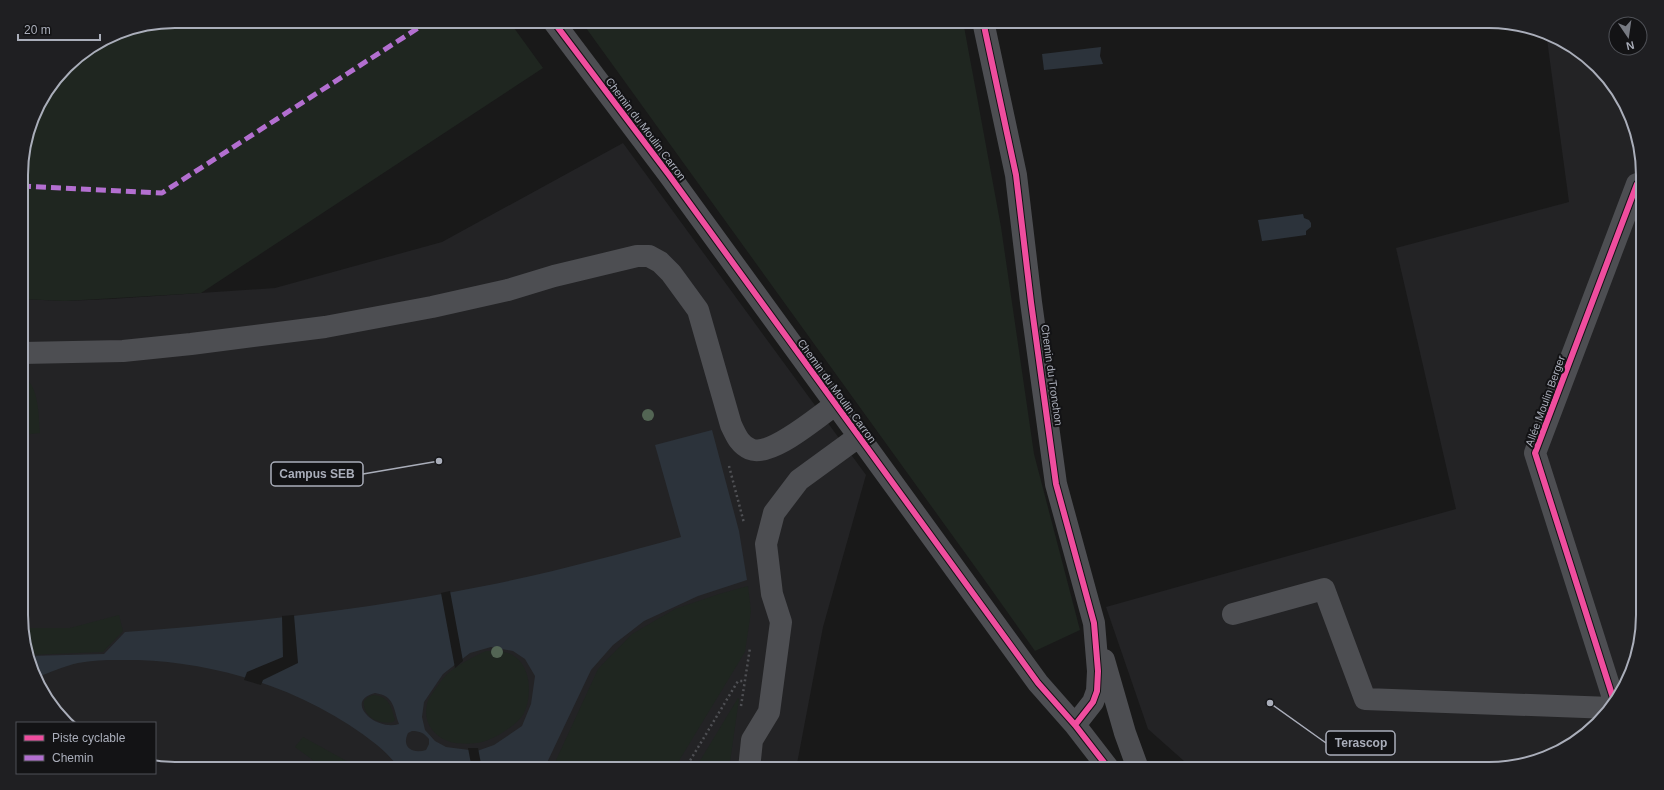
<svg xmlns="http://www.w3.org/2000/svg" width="1664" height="790" font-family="Helvetica,sans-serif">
  <rect width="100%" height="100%" fill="#191919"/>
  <!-- built -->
  <path fill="#232325" d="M1546,32l37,21 28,28 20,35 11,39 1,460 -12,59 -26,42 -30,27 -36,18 -40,8h-306l-45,-40 -42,-122 350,-98 -60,-261 173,-46z
    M623,143l243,332 -43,152 -27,142h-621l-20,-4v-42h-88l-14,-14 -20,-35 -11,-38v-337l43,2 46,-2 164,-11 167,-46z"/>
  <!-- green -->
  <path fill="#1f2620" d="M175,21h334l34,47 -342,225 -136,8 -43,-2 -1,-134 16,-58 36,-48 43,-26z
    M581,21h382l38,206 33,227 46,176 -45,21 -54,-76z
    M22,375c18,12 16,39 18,58l-18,2z
    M748,586l3,25 -6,41 -71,117h-122l46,-100 34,-35 43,-25 44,-15z
    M119,615l4,16 -20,21 -76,3 -5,-19v-8h48z
    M486,651c7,0 15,0 22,2 23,8 25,41 16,60 -5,11 -30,26 -42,29 -8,2 -19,2 -27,1 -18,-3 -33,-19 -28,-39 1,-6 16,-26 20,-30 12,-10 26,-17 39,-23z
    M373,695c16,1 18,11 22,25l-2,2c-14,3 -31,-6 -29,-21l4,-4z
    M738,698l1,1 -10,70h-34z
    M303,737l58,32h-36l-30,-22z"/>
  <!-- water -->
  <path fill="#2c333b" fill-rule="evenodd" d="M1101,47l-1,9 3,8 -59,6 -2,-16z
    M1303,214l1,4 5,2 2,3v4l-5,4v4l-44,6 -4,-21z
    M712,430l27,101 8,49 -49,16 -54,25 -31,24 -22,25 -47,99h-143c-8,-8 -15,-17 -24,-24 -66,-53 -154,-82 -239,-85 -19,0 -40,-1 -60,3 -14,3 -29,10 -43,15l-7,-22 76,-2 21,-22c121,-9 240,-22 359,-46 67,-13 132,-31 197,-49l-26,-92zM491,647l22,4 12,8 10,17 -4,28 -9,22 -28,19 -17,6 -31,-4 -11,-6 -10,-11 -3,-13 2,-15 19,-28 27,-21zM375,693c20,3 18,15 24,31 -23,8 -56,-23 -24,-31zM412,731c8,0 12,2 17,8v5l-3,6c-13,4 -25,-2 -18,-17z"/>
  <!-- pier -->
  <path fill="#191919" d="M450,591l13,70 -8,7 -14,-75z
    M294,615l4,48 -35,17 -2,5 -17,-5 3,-8 36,-15 -1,-41z
    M468,748h10l4,21h-10z"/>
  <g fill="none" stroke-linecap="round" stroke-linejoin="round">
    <!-- path -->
    <path stroke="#4f5054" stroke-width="2.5" stroke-dasharray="2 3" stroke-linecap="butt" d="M729,466l15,57
      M741,706l9,-58
      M685,769l53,-88h7"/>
    <!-- minor -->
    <path stroke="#4d4e52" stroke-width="22" d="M553,21l116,154 369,508 37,42 34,44
      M983,21l33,154 15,127 25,182 38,139 4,48 -1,20 -4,11 -18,23
      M22,353l101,-2 68,-7 134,-17 107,-20 76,-17 46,-14 83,-20h12l11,6 11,11 27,37 33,115c5,10 8,19 19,24 21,9 67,-32 85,-44
      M1233,614l91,-25 41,110 246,9
      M1104,660l21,73 12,33
      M1614,701l-79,-248 102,-269 5,-1
      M749,769l3,-29 17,-28 12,-90 -9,-28 -6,-50 8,-31 25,-33 59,-43"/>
    <!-- quiet -->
    <path stroke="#b36fd0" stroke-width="5" stroke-dasharray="10 5" stroke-linecap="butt" d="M21,186l141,7 267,-172"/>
    <defs>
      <path id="cycleway" d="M553,21l116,154 369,508 37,42 34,44
        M983,21l33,154 15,127 25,182 38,139 4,48 -1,20 -4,11 -18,23
        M1614,701l-79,-248 102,-269 5,-1"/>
    </defs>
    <!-- cycleway casing -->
    <use href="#cycleway" stroke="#131315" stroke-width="8"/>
    <!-- cycleway -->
    <use href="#cycleway" stroke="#ef4d9e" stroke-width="6"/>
  </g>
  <!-- trees -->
  <g fill="#536554">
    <circle cx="648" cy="415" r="6"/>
    <circle cx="497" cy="652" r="6"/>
  </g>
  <g text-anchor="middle" stroke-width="4" stroke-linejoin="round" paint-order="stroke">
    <!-- street labels -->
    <g font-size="11" fill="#aaaeba" stroke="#131315">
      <text transform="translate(646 129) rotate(53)" y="4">Chemin du Moulin Carron</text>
      <text transform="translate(1052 375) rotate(82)" y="4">Chemin du Tronchon</text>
      <text transform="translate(837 391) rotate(54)" y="4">Chemin du Moulin Carron</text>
      <text transform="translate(1545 401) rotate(-70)" y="4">Allée Moulin Berger</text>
    </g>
  </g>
  <!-- crop -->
  <path d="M0 0H1664V790H0ZM175 28H1489A147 147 0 0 1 1636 175V615A147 147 0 0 1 1489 762H175A147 147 0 0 1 28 615V175A147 147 0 0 1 175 28Z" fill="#1f1f22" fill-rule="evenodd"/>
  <path fill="none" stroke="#aaaeba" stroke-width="2" d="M175 28H1489A147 147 0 0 1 1636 175V615A147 147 0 0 1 1489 762H175A147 147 0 0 1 28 615V175A147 147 0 0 1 175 28Z"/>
  <!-- callouts -->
  <path fill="none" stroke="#aaaeba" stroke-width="1.5" d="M439 461L363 474M1270 703L1326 743"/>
  <g fill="#aaaeba" stroke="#131315" stroke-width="1.5">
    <circle cx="439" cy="461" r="4"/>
    <circle cx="1270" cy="703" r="4"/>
  </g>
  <g fill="#131315" stroke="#aaaeba" stroke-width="1.5">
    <rect x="271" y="462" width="92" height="24" rx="4"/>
    <rect x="1326" y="731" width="69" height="24" rx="4"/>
  </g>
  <g font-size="12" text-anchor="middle" font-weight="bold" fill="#aaaeba">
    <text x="317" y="478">Campus SEB</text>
    <text x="1361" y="747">Terascop</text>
  </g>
  <!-- legend -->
  <rect x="16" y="722" width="140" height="52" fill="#131315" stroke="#4f5157"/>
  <rect x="24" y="735" width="20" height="6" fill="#ef4d9e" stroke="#4f5157"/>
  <text x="52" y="742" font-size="12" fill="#aaaeba">Piste cyclable</text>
  <rect x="24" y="755" width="20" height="6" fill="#b36fd0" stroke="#4f5157"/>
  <text x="52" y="762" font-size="12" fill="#aaaeba">Chemin</text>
  <!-- north arrow -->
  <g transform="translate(1628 36) rotate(167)"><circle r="19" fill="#131315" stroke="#4f5157"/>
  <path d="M0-3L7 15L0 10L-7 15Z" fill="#777a82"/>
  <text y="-6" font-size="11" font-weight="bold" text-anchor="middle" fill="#aaaeba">N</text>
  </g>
  <!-- scale -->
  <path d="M18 34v6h82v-6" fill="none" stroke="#aaaeba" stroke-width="2"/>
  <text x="24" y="34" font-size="12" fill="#aaaeba" stroke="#131315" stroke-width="3" paint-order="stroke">20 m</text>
</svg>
